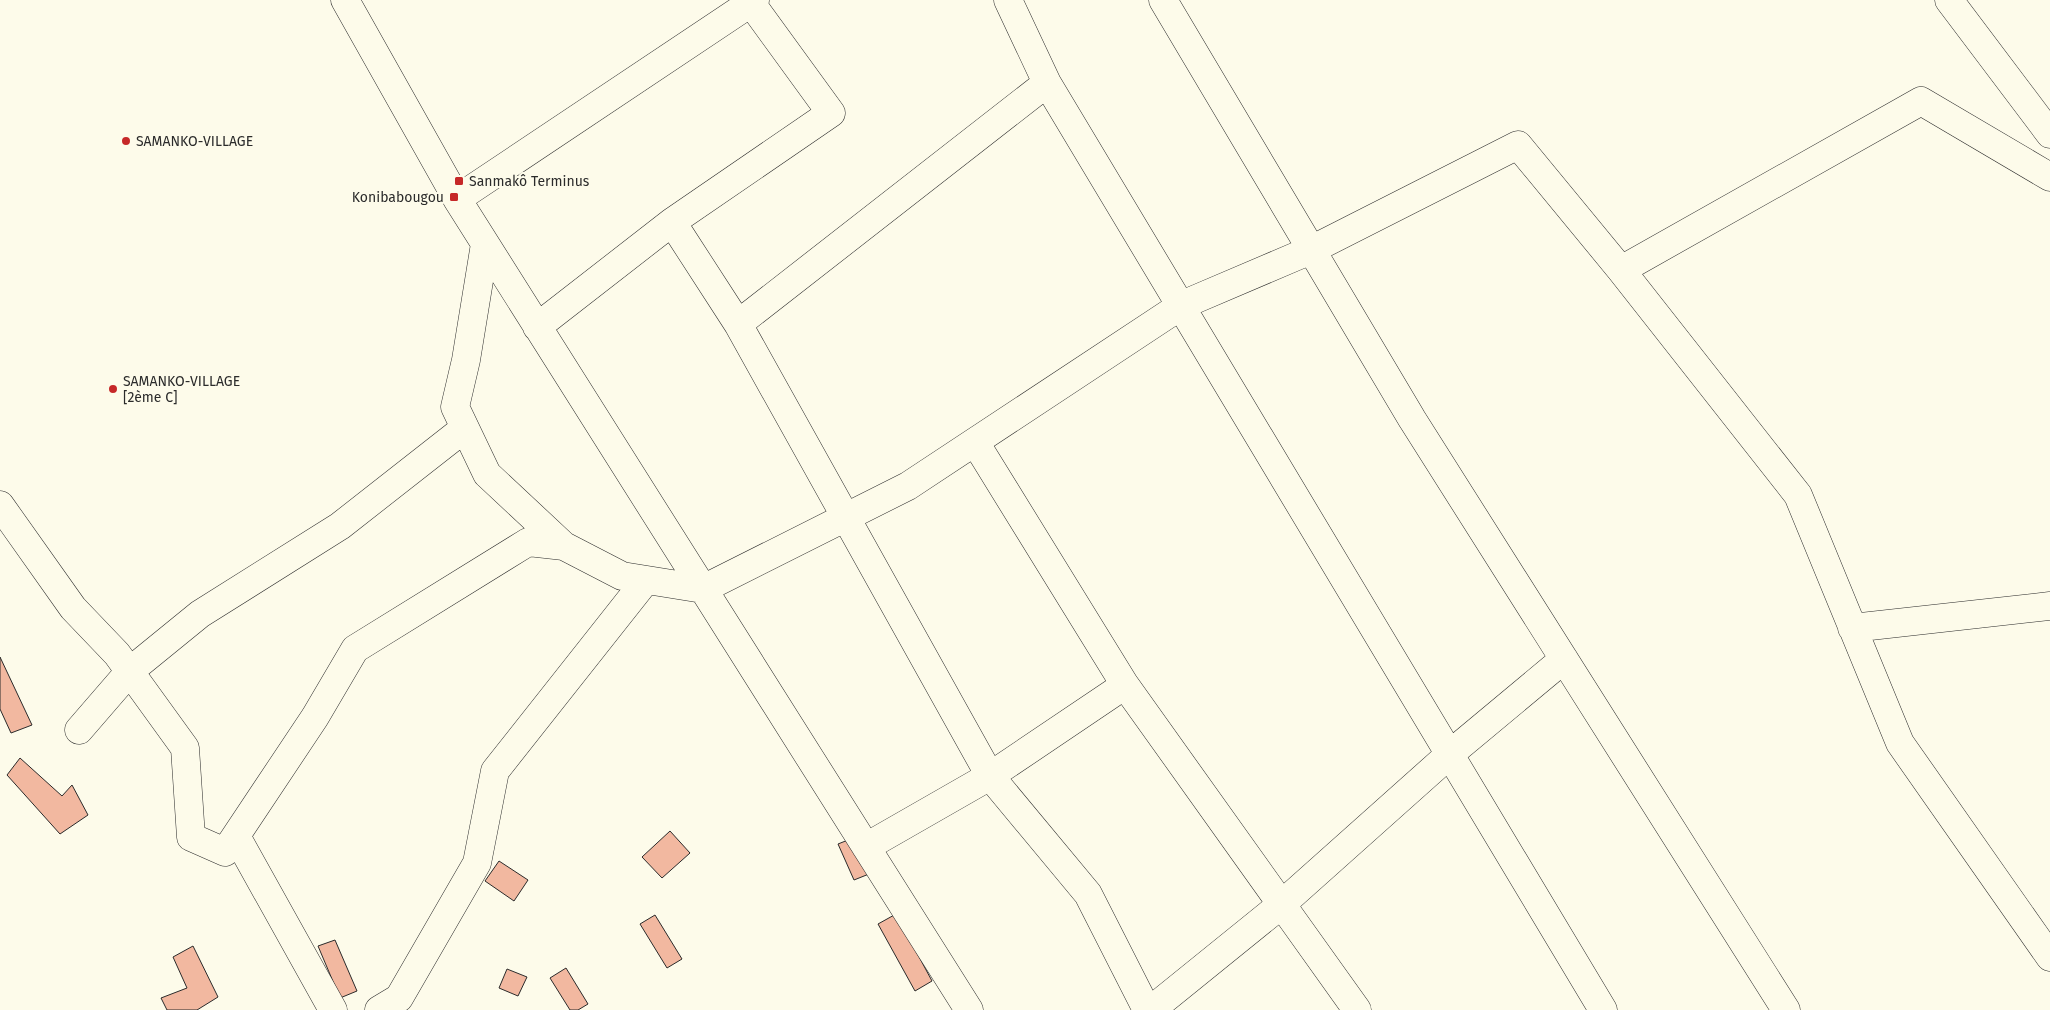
<svg xmlns="http://www.w3.org/2000/svg" width="2050" height="1010" font-family="'Fira Sans',sans-serif">
  <rect width="100%" height="100%" fill="#fdfbea"/>
  <!-- building -->
  <path fill="#f2b8a0" stroke="#2b2b2b" d="M0,657l32,68 -21,8 -11,-24z
    M20,758l42,38 10,-11 16,30 -28,19 -53,-59z
    M670,831l20,22 -28,25 -20,-21z
    M853,838l16,36 -15,6 -16,-36z
    M499,861l29,19 -14,21 -29,-20z
    M896,914l36,67 -17,10 -37,-67z
    M655,915l27,44 -15,9 -27,-44z
    M335,940l22,51 -17,7 -22,-52z
    M193,946l25,51 -21,13h-30l-6,-12 26,-10 -14,-31z
    M566,968l22,36 -10,6h-8l-20,-32z
    M507,969l20,8 -9,19 -19,-8z"/>
  <g fill="none" stroke-linecap="round" stroke-linejoin="round">
    <defs>
      <path id="minor" d="M345,0l112,199 512,811
        M1008,0l39,83 556,927
        M1163,0l249,419 374,591
        M1949,0l101,134
        M457,199l298,-199
        M672,222l159,-109 -80,-110
        M485,244l-19,116 -11,47 32,67 77,72
        M1621,270l300,-169 129,76
        M738,324l309,-241
        M537,327l135,-105 66,102 252,452 98,118 59,116
        M975,442l150,243 232,325
        M0,505l73,103 44,46 68,94 6,89 34,15 90,-135 40,-68 173,-107 36,4 58,30 81,13 205,-103 274,-181 129,-55 207,-105 103,125 177,225 102,248 150,214
        M1852,628l198,-22
        M79,730l51,-59 70,-57 140,-88 125,-98
        M236,836l97,174
        M866,847l124,-71 135,-91
        M379,1010l20,-12 78,-135 18,-92 151,-191
        M1151,1010l131,-106 168,-150 114,-95"/>
    </defs>
    <!-- minor casing -->
    <use href="#minor" stroke="#2b2b2b" stroke-width="29"/>
    <!-- minor -->
    <use href="#minor" stroke="#fdfbea" stroke-width="28"/>
  </g>
  <!-- markers -->
  <g fill="#c62828" stroke="#fdfbea" stroke-width="2">
    <circle cx="126" cy="141" r="5"/>
    <rect x="454" y="176" width="10" height="10" rx="2.5"/>
    <rect x="449" y="192" width="10" height="10" rx="2.5"/>
    <circle cx="113" cy="389" r="5"/>
  </g>
  <g text-anchor="middle" stroke-width="4" stroke-linejoin="round" paint-order="stroke">
    <!-- poi labels -->
    <g font-size="14" fill="#2b2b2b" stroke="#fdfbea" text-anchor="start">
      <text x="136" y="146">SAMANKO-VILLAGE</text>
      <text x="469" y="186">Sanmakô Terminus</text>
      <text x="444" y="202" text-anchor="end">Konibabougou</text>
      <text x="123" y="386">SAMANKO-VILLAGE<tspan x="123" dy="16">[2ème C]</tspan></text>
    </g>
  </g>
</svg>
